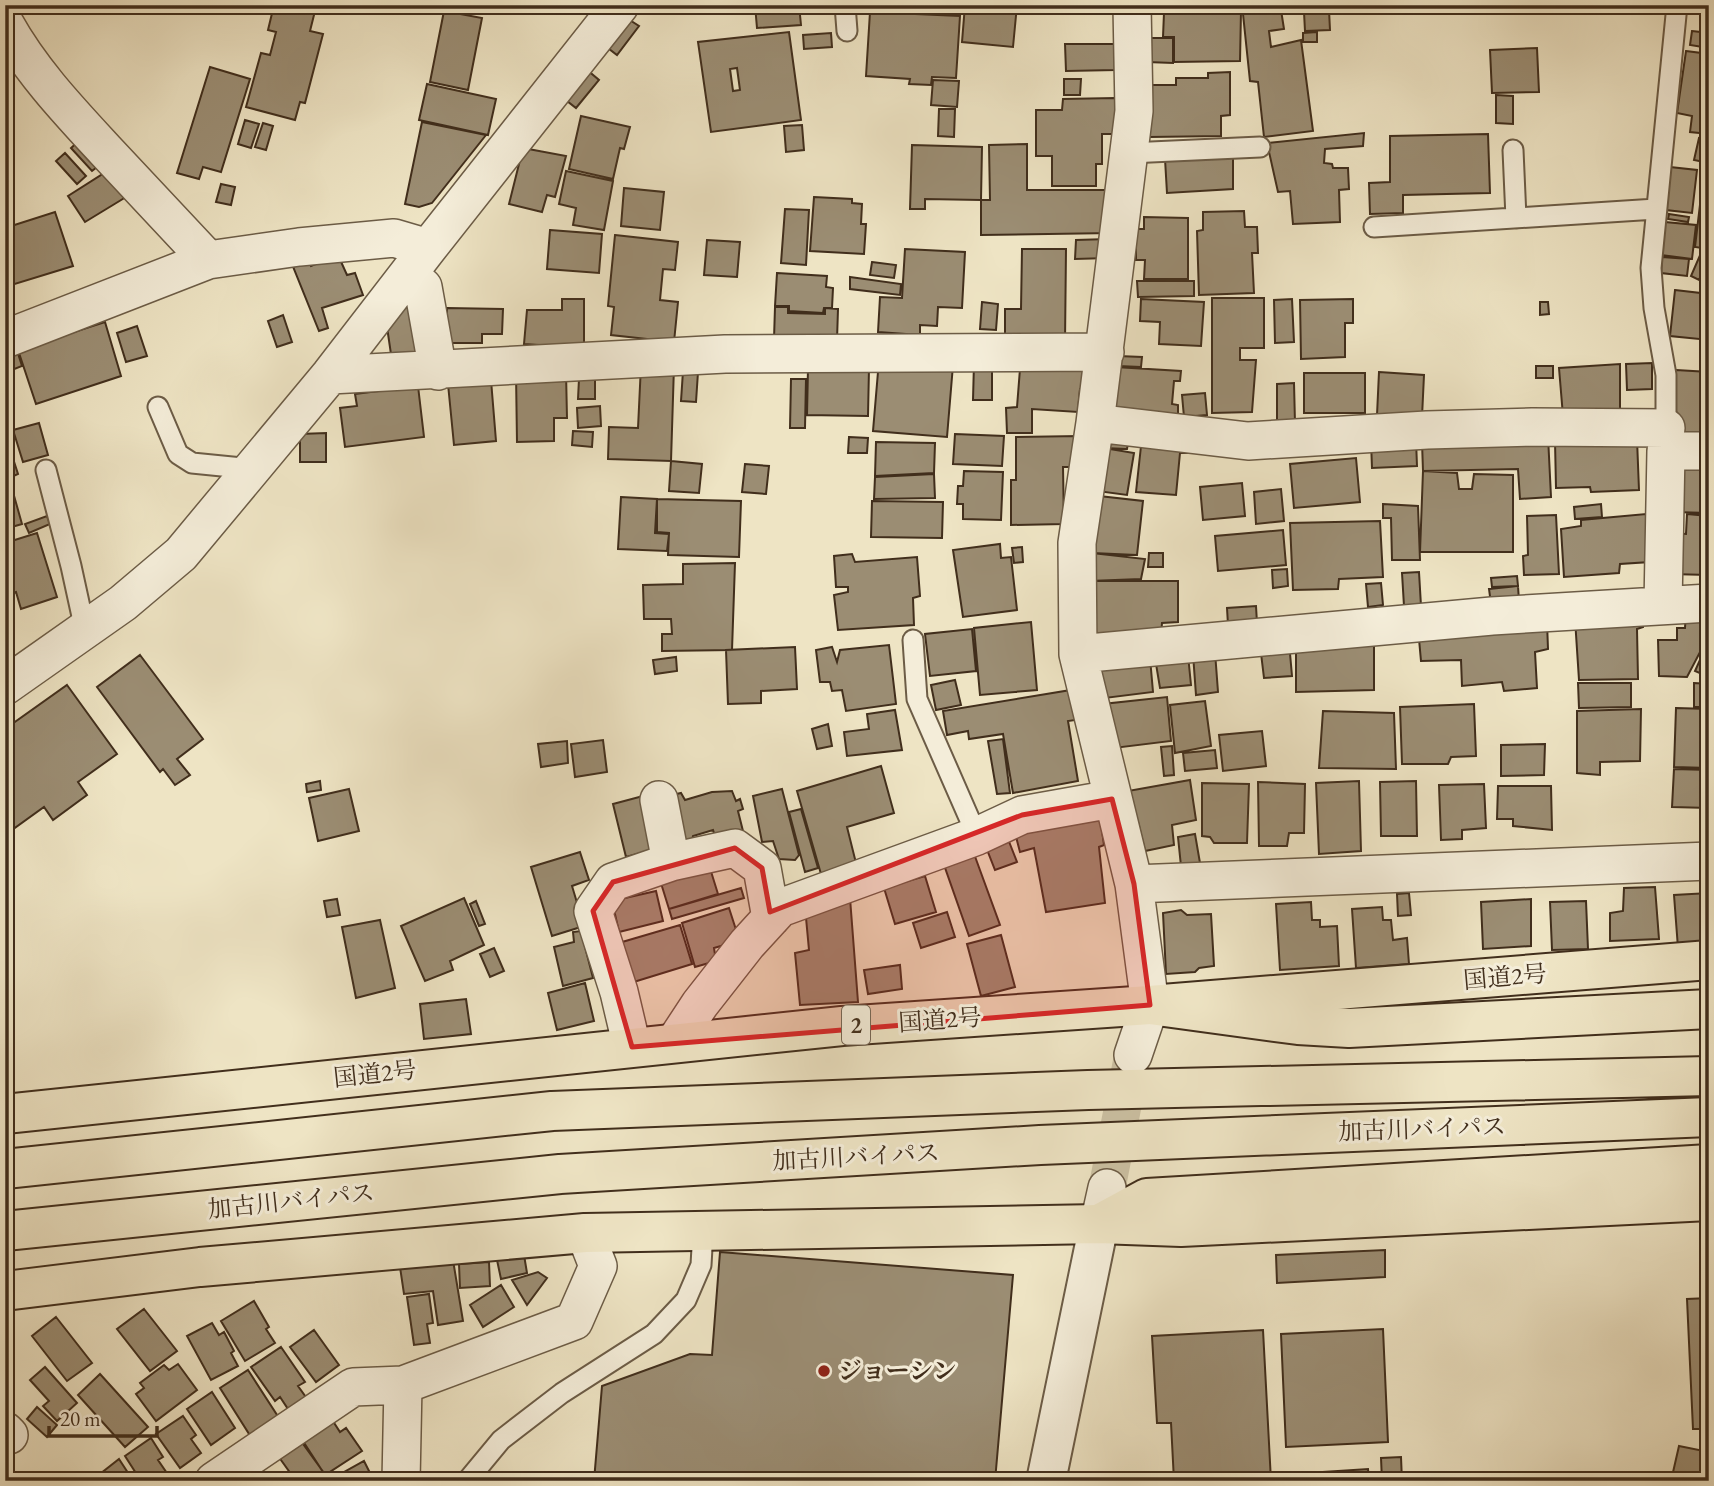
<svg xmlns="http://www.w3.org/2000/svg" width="1714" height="1486" font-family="'EB Garamond','Noto Serif JP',serif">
  <rect width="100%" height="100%" fill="#eee4c4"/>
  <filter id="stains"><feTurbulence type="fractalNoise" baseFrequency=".00286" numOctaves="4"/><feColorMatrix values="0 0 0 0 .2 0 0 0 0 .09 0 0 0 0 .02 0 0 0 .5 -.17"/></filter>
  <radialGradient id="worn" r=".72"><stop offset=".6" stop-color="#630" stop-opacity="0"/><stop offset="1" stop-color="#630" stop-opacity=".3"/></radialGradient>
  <!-- building -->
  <path fill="#9b8d73" stroke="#412e1c" stroke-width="2" fill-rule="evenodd" d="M274,5h17l24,6 -5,20 13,3 -18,69 -5,-1 -5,18 -49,-13 15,-54 9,2 6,-23 -8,-2z
    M755,5h44l2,20 -44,3z
    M965,5h52l-4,42 -51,-5z
    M1062,5h35l-1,8 -35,-4z
    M1281,10l3,19 -15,2 2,16 30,-7 12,91 -49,6 -6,-55 -8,-1 -7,-67z
    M1329,10l1,20 -25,1 -1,-19z
    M444,11l38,7 -14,72 -38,-8z
    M1241,11l-1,50 -66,1v-25h-11l1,-24z
    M870,12l90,4 -4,62 -24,-1 -1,8 -22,-1 1,-5 -44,-3z
    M625,17l14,9 -22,29 -13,-10z
    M1692,31l17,2v15l-19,-3z
    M789,32l12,88 -90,12 -13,-90zM737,68l3,22 -7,1 -3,-22z
    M1317,32v10h-14v-9z
    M831,33l1,14 -28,2 -1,-14z
    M1147,38h26v25l-26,-1z
    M1065,44h50l1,26 -50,1z
    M1537,48l2,44 -47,1 -2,-43z
    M1686,51l23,3v80l-19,-2 2,-16 -15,-3z
    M210,67l40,12 -29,93 -18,-5 -4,12 -22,-6z
    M586,69l13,11 -23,28 -14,-11z
    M1230,72v43l-9,1v20l-72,1 -1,-52h28v-7h32v-5z
    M1064,79h17l-1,16h-16z
    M933,80l26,1 -2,26 -26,-2z
    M427,84l69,15 -8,36 -69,-15z
    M1496,95l17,1v28l-17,-1z
    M1115,98v36h-13v30h-6v22h-44v-30h-16v-46h26l1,-11z
    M939,109h16l-1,28 -16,-1z
    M581,116l49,11 -6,22 -4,-1 -7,31 -44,-10z
    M245,120l14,4 -8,24 -13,-4z
    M422,122l64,13 -54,68 -13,4 -14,-3z
    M263,123l10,3 -7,24 -11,-3z
    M802,125l2,25 -18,2 -2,-26z
    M1364,133l-1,13 -38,3 -1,14 8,1 1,4h15l1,21 -10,1 1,32 -47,2 -3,-33 -12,1 -11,-49z
    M1488,134l2,59 -87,2v18l-33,1 -1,-31 21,-1v-46z
    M1699,138l10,2v23l-15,-3z
    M81,139l21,24 -10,8 -21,-23z
    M1027,144v46h85v43l-131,2v-35h9l-1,-55z
    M912,145l70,2 -1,53 -56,-1v10h-15z
    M523,148l43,8 -11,41 -8,-2 -5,17 -33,-8z
    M65,153l21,23 -9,8 -21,-23z
    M1233,155v34l-66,4 -2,-34z
    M1670,167l27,3 -5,43 -26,-3z
    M109,170l17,27 -41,25 -17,-26z
    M566,171l47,10 -9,49 -31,-5 3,-17 -17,-4z
    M1704,171l5,1v77l-14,-2z
    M221,184l14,3 -4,18 -15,-3z
    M624,188l40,4 -4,38 -39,-4z
    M814,197l38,2v4l10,1 -1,20h5l-2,30 -54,-3z
    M785,209l24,1 -3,55 -25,-2z
    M1244,211l1,16h12l1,26h-6l2,40 -55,2 -2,-64 6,-1v-18z
    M55,212l18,54 -68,21v-59z
    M1669,214l20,3 -1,5 -20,-3z
    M1144,217l44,1v61h-44l1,-19h-9v-31h8z
    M1665,222l31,3 -4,34 -31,-4z
    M550,230l52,4 -3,39 -52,-4z
    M615,235l63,7 -3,28 -12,-1 -3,31 18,2 -4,40 -63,-7 3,-28 -6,-1z
    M1108,239v19l-33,1 1,-19z
    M707,240l33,2 -3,35 -33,-2z
    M905,249l60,3 -3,56 -24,-1 -1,19 -17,-1v10l-42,-3 2,-35 22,1z
    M1022,249h44l-1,94 -60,-1v-33h16z
    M1701,253l8,4 -10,23 -8,-4z
    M338,255l9,20 8,-2 8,22 -41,13 6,20 -9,3 -27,-67 15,-6 4,8z
    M1662,257l27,2 -2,17 -26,-3z
    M872,262l24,3 -2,13 -24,-3z
    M777,273l50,3 -1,11 7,1 -1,20h-8l-1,5 -34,-2v-5h-14z
    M850,277l51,7 -1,11 -50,-6z
    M1137,281h57v15l-56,1z
    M1675,290l34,4v46l-39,-4z
    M1212,298h52v50h-24v12h16l-4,52 -40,1z
    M562,299h22v49l-60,-4 3,-34h35z
    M1141,299l63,3 -3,44 -42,-2 1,-22 -20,-1z
    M1292,299l2,43 -19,1 -1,-43z
    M1353,299v24h-8v34l-44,2 -1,-59z
    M412,301l6,53 -26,7 -5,-34 17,-25z
    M982,302l16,2 -2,26 -16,-1z
    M1540,302h8l1,12 -9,1z
    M775,307h13v6l37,1v-6l13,1 -1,31 -63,-1z
    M447,308l56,1 -1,25h-20v9h-35z
    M283,315l9,27 -15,5 -9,-26z
    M105,322l16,54 -85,28 -18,-54z
    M137,326l10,30 -21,6 -9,-29z
    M15,344l7,22 -10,4 -7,-20z
    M1021,356l72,5 -2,27 -11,1 -2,23 -46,-3v24h-25l-1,-25 11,-1z
    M1118,356l24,1 -1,10 -23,-1z
    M879,360l74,5 -6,72 -74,-6z
    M974,363h18v37h-19z
    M1652,363v26l-25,1 -1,-26z
    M1620,364v54l-57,-2 -4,-48z
    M641,365l33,1 -3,95 -63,-2 1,-32 29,1z
    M1536,366h17v12h-17z
    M1115,367l66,4 -1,10h-6l-2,23 6,1v14l-65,-4z
    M808,368h61l-1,48 -61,-1z
    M1676,370l33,2v70l-38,-4z
    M683,371l15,1 -2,30 -15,-1z
    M566,372l1,46h-13v23l-37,1 -1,-69z
    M1379,372l45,3 -2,42 -45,-2z
    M1304,373h61v40h-61z
    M579,379l16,1v19h-17z
    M791,379h15l-1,49h-15z
    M491,380l5,61 -42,4 -6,-61z
    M1294,383l1,40h-18v-39z
    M418,386l6,51 -79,10 -5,-39 17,-2 -2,-12z
    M1205,393l2,22 -23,2 -2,-22z
    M600,406l1,20 -23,2 -1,-20z
    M5,414l7,16 -7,2z
    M39,423l9,32 -25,7 -10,-32z
    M1107,429l23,4 -3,16 -23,-1z
    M573,431l20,1 -1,15 -20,-2z
    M326,433v29h-26v-28z
    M955,434l49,2 -2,30 -49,-2z
    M1079,436v31h-16l1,57 -53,1v-45h5v-43z
    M1548,436l3,61 -31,2 -2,-30 -95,2 -1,-29z
    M849,437l19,1 -1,15h-19z
    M1142,437l47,3 -2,13h-7l-4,42 -40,-3z
    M1637,439l2,51 -48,2 -1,-5 -34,1 -1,-47z
    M1416,440l1,26 -45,2 -1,-27z
    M876,442l59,1 -1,30 -59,3z
    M8,443l10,31 -9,4 13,46 -17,5v-85z
    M1104,448l30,5 -7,42 -30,-4z
    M1356,458l4,44 -66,6 -4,-44z
    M1675,459l34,2v52l-36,-1z
    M671,461l31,3 -3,29 -30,-2z
    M745,464l24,2 -3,28 -24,-2z
    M964,471l39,1 -2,48 -38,-1v-15h-6l1,-18h5z
    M1423,471l34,2 2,16h13l2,-15 39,1v77h-93z
    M934,474l1,24 -61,1 1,-22z
    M1242,483l3,33 -42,4 -3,-33z
    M1281,489l3,32 -28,3 -2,-32z
    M1099,496l44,5 -6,54 -45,-2z
    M621,497l36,2 -2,34 14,1 -2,17 -49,-2z
    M657,499l84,2 -2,56 -71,-2 1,-22 -12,-1z
    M872,501l71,1 -1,36 -71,-1z
    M1383,504l35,2 2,54h-28l-1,-42h-8z
    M1601,504l1,13 -27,2 -1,-12z
    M1646,514l4,48 -30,2 -1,9 -55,4 -3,-48 20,-3v-6z
    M1687,514l22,2v59l-39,-1 1,-41 15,1z
    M1556,515l3,59 -35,1 -1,-19 5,-1 -1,-39z
    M47,516l3,8 -21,9 -4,-9z
    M1380,521l3,56 -44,2 -1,10 -45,1 -3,-67z
    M1283,530l3,35 -68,6 -3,-35z
    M37,533l20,64 -36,12 -5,-17 -7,2 -4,-10v-41z
    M1000,544l1,14 10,-1 6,53 -54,7 -10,-67z
    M1022,547l1,15 -9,1 -2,-15z
    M1092,553l53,6 -4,20 -52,2z
    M1149,553h14v14h-15z
    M852,554l3,8 62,-5 3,39 -7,2 1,27 -76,5 -4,-35 14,-3v-5h-12l-2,-31z
    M735,563l-3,87 -70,1v-17h10l-1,-15h-27l-1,-34 40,-1v-20z
    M1287,569l1,17 -15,2 -1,-18z
    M1419,572l2,34h-17l-2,-33z
    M1517,576l1,10 -26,1 -1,-9z
    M1089,581h89v41l-16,1 -1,12h-72z
    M1381,583l2,22 -15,2 -2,-23z
    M1518,586l1,15 -28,3 -2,-15z
    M1256,606l1,17 -29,2 -1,-17z
    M1686,611h23v24l-22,42 -28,-1 -1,-36h19v-12h8z
    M1642,614l1,13 -6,2 1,50 -59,1 -4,-61z
    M1031,622l6,68 -57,5 -6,-67z
    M1547,622l1,27 -13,3 2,36 -33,3 -2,-9 -40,4 -1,-26 -40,1 -3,-33z
    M972,629l4,42 -46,5 -5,-42z
    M1374,639v51l-78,2v-49z
    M1709,640v37l-14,-6z
    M1289,642l3,34 -28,2 -4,-33z
    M889,645l7,59 -50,7 -4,-21 -10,1 -2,-9h-10l-4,-32 16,-3 5,15 3,-12z
    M795,647l2,42 -36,2v12l-33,1 -2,-54z
    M1215,652l3,40 -22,3 -3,-41z
    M140,655l63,84 -26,20 13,16 -15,10 -12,-16 -3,3 -63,-85z
    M1188,655l3,30 -31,3 -5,-30z
    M676,657l1,14 -22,3 -2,-14z
    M1150,658l3,34 -56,7 -5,-35z
    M955,680l6,25 -25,5 -5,-25z
    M1578,683h53v24l-52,1z
    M1694,683l15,1v23h-15z
    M67,685l50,69 -39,28 9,13 -34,25 -9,-13 -39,28v-106z
    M1077,689l5,30 -14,2 10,60 -65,12 -10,-59 -34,5 -1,-8 -21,4 -4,-24z
    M1167,697l4,44 -65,8 -3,-45z
    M1205,701l6,45 -36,7 -5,-48z
    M1474,704l2,52 -25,1 -3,7h-46l-2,-57z
    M1676,708l33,1v59l-35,-1z
    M1641,709l-1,52 -40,1v13l-23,-2v-62z
    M895,710l7,40 -55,6 -3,-24 25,-3 -2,-15z
    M1323,711l71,2 2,56 -77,-1z
    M828,724l4,22 -15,3 -5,-20z
    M1262,731l4,35 -43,5 -4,-36z
    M1003,739l7,54 -13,1 -9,-53z
    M603,740l4,32 -32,5 -4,-33z
    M567,741l1,22 -27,4 -3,-23z
    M1545,744l-1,31 -43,1v-31z
    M1172,746l2,29 -10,1 -3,-29z
    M1215,750l2,18 -32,3 -2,-18z
    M881,766l13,47 -47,14 9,36 -35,11 -24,-83z
    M1674,769l35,1v38l-37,-1z
    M1190,780l6,40 -24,5 2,20 -29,6 -7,-29h-3l-7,-31z
    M320,781l1,9 -14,2 -1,-8z
    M1359,781l2,70 -42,3 -3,-71z
    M1416,781l1,55h-36l-1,-54z
    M1258,782l47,2 -1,49h-15l-2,13h-28z
    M1202,783l47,1 -2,59h-33l-4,-6 -8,-1z
    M1484,784l2,44 -24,2v9l-21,1 -2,-55z
    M1498,786h53l1,44 -39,-4v-7h-16z
    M349,789l10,42 -41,10 -9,-43z
    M782,789l17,66 -4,5 -16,-1 -6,-18 -11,1 -9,-46z
    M732,791l4,10 4,-2 3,10 -5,2 5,20 -27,8 -3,-9 -20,6 -1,4 -15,2 -9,-46 13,-3 4,7 27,-8z
    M643,796l13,53 -30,8 -13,-53z
    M801,809l17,59 -13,4 -16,-60z
    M1100,816l4,29 -5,2 6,56 -59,9 -12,-64 -14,4 -5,-19z
    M1195,834l5,29 -19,3 -3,-29z
    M1008,839l9,23 -22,8 -9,-23z
    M973,851l27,74 -31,11 -26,-74z
    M580,852l9,28 -17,6 12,40 -32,10 -21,-69z
    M709,865l9,29 -49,15 -9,-29z
    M925,876l11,36 -41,12 -11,-36z
    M1655,887l4,52 -49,2v-28l13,-2 1,-23z
    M741,888l3,10 -72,21 -3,-10z
    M656,891l7,30 -44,11 -7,-31z
    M1409,893l2,22 -13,1 -1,-22z
    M1709,893v53l-31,2 -4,-53z
    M464,898l20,47 -34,16 3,9 -28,11 -24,-55z
    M850,898l8,104 -58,3 -5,-52 14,-3 -4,-43z
    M337,899l3,16 -13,2 -3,-16z
    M1531,899v47l-48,3 -2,-47z
    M476,901l9,23 -6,2 -9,-22z
    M1586,901l2,48 -36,1 -2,-48z
    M1311,902l1,18h8v7l17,-1 2,40 -59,4 -4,-66z
    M1382,907l1,13h8l2,20 14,-2 2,26 -53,4 -4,-59z
    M729,908l9,28 -7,7 -17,5 2,13 -21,6 -13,-44z
    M1181,910l6,5 24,-1 3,52 -15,2 -4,4 -29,2 -3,-61z
    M947,912l8,25 -34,11 -8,-25z
    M380,920l15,68 -39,10 -14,-71z
    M680,925l12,39 -68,21 -12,-40z
    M581,931l12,47 -30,8 -9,-39 20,-5 -1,-10z
    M1001,935l14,52 -34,9 -14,-52z
    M494,948l10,23 -14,6 -10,-23z
    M900,965l2,24 -34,5 -4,-24z
    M585,983l9,38 -37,9 -9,-37z
    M466,999l5,35 -47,5 -4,-35z
    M1385,1250v27l-108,6 -1,-28z
    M720,1252l293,23 -18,206h-401l8,-95 88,-32 22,1z
    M524,1255l3,18 -26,6 -4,-19z
    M453,1260l10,61 -25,4 -5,-34 -29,3 -4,-27z
    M489,1262l1,24 -30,2 -1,-24z
    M538,1272l9,6 -20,27 -15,-25z
    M501,1285l13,22 -31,20 -13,-22z
    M429,1294l4,29 -6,1 3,19 -16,2 -7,-48z
    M1709,1298v131h-16l-6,-130z
    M254,1301l15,26 -3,2 9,14 -30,18 -24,-40z
    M144,1309l33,42 -27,20 -33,-42z
    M56,1317l36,46 -25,18 -35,-45z
    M212,1323l7,12 5,-3 10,19 -3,2 7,13 -27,14 -24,-44z
    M1383,1329l5,113 -102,5 -5,-113z
    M314,1330l25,35 -23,17 -26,-35z
    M1263,1330l8,151h-97l-3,-58h-14l-5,-87z
    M281,1347l24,35 -7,4 10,14 -18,12 -10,-15 -5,4 -24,-34z
    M178,1364l19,26 -41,31 -20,-27 8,-6 -4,-5 24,-18 5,5z
    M45,1367l32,36 -20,18 -14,-15 6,-5 -19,-21z
    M248,1370l31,48 -28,19 -31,-49z
    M100,1374l48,53 -23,20 -47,-52z
    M212,1392l23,36 -24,17 -24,-36z
    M37,1407l20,18 -10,12 -20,-18z
    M329,1415l11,17 6,-4 16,23 -37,24 -26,-40z
    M183,1416l13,19 -5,4 10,14 -21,15 -24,-34z
    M298,1437l26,36 -11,8h-17l-20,-28z
    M151,1438l12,19 -5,3 13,19 -3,2h-27l-16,-25z
    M1679,1446l30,6v29h-38z
    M1401,1457l1,24h-20l-1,-23z
    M119,1459l13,20 -3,2h-38z
    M364,1461l10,20h-46z
    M5,1468l11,13h-11z
    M1368,1469l1,12h-60l-1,-8z"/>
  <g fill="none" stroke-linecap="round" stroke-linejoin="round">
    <!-- minor-tunnel -->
    <path stroke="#cbc0a2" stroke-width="37" stroke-dasharray="37 18" stroke-linecap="butt" d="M1107,1188l25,-129"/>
    <defs>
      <path id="service" d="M845,5l2,26
        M1513,150l3,68
        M1129,153l131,-6
        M1374,227l282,-18
        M158,407l20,47 14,9 60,6
        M1666,436v-61l-12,-67 -3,-40 26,-263
        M46,470l25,96 14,64
        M913,640l4,59 60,137
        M467,1481l34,-41 61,-47 92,-59 32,-34 15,-35 2,-35"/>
      <path id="minor" d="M1132,5l2,106 -39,312 -18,120 1,111 56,230 16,121 -17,50
        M5,24c26,47 64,87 100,126 35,37 69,74 103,110
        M408,274l15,13 15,84
        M5,339l203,-79 91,-13 95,-9 34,10
        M330,375l395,-21 380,-2
        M1095,423l153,18 179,-11 105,-3 134,1
        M1663,605l3,-154h43
        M1078,654l414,-38 217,-13
        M5,686l118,-83 58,-49 149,-179 98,-127 192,-243
        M659,800l12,62
        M1134,884l575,-23
        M675,1042l25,-38 47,-60 33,-36 197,-72 45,-21 90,-16
        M632,1047l-13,-55 -26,-81 20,-29 58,-20 64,-14 27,20 9,50
        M1099,1224l8,-36
        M5,1431l4,4
        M214,1481l139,-94 50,-2 171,-64 24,-55 -13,-33
        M401,1481l2,-96"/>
      <path id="tertiary" d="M1046,1481l53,-257"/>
      <path id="trunk" d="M5,1114l837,-88 308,-21 559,-45
        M5,1291l195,-24 385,-34 514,-9 82,3 528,-26"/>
      <path id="motorway" d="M1150,1005l148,20 51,3 360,-19
        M5,1169l547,-58 536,-21 621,-14
        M1099,1224l48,-26 562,-34
        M5,1231l555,-57 480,-29 669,-28"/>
    </defs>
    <!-- service casing -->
    <use href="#service" stroke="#6c5c46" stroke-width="23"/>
    <!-- minor casing -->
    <use href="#minor" stroke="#6c5c46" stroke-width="40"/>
    <!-- tertiary casing -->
    <use href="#tertiary" stroke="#6c5c46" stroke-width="42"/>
    <!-- trunk casing -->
    <use href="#trunk" stroke="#412e1c" stroke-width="42"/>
    <!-- motorway casing -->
    <use href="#motorway" stroke="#412e1c" stroke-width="42"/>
    <!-- service -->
    <use href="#service" stroke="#f4edd9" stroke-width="19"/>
    <!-- minor -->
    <use href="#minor" stroke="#f4edd9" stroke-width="37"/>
    <!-- tertiary -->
    <use href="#tertiary" stroke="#f4edd9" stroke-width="38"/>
    <!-- trunk -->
    <use href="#trunk" stroke="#eee4c4" stroke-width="38"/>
    <!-- motorway -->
    <use href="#motorway" stroke="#eee4c4" stroke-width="38"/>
  </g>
  <!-- marked area -->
  <path fill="#d62828" fill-opacity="0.2" stroke="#d62828" stroke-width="5" stroke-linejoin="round" d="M1112,799l22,85 16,121 -518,42 -39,-136 20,-29 122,-34 27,20 8,44 252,-97z"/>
  <!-- markers -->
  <circle fill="#8f2418" stroke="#f4edd9" stroke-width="2.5" cx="824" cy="1371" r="7"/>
  <g text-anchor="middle" stroke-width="6" stroke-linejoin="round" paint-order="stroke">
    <!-- shield labels -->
    <rect fill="#f4edd9" stroke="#776755" stroke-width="2" x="842" y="1005.5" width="28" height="39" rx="5"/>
    <g font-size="23" font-weight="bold" fill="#412e1c">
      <text x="856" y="1033">2</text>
    </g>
    <!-- street labels -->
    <g font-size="24" fill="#412e1c" stroke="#f4edd9">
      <text transform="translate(1505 977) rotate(-5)" y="8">国道2号</text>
      <text transform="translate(940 1020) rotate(-4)" y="8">国道2号</text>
      <text transform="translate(375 1074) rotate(-6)" y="8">国道2号</text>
      <text transform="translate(1422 1129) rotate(-2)" y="8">加古川バイパス</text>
      <text transform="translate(856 1157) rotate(-3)" y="8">加古川バイパス</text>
      <text transform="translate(291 1201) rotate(-6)" y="8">加古川バイパス</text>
    </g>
    <!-- poi labels -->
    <g font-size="24" font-weight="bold" fill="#412e1c" stroke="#f4edd9" text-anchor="start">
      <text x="838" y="1379">ジョーシン</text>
    </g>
  </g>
  <!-- margin -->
  <rect width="1714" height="1486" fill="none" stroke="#eee4c4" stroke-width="28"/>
  <rect x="7" y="7" width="1700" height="1472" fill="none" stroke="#412e1c" stroke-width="3.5"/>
  <rect x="14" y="14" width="1686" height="1458" fill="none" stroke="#412e1c" stroke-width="2"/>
  <!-- scale -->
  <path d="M49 1426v10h108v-10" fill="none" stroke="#412e1c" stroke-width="3.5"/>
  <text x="60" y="1426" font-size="21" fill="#412e1c" stroke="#f4edd9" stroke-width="5" paint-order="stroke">20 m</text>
  <rect width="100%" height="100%" filter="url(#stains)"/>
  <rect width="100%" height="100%" fill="url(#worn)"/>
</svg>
